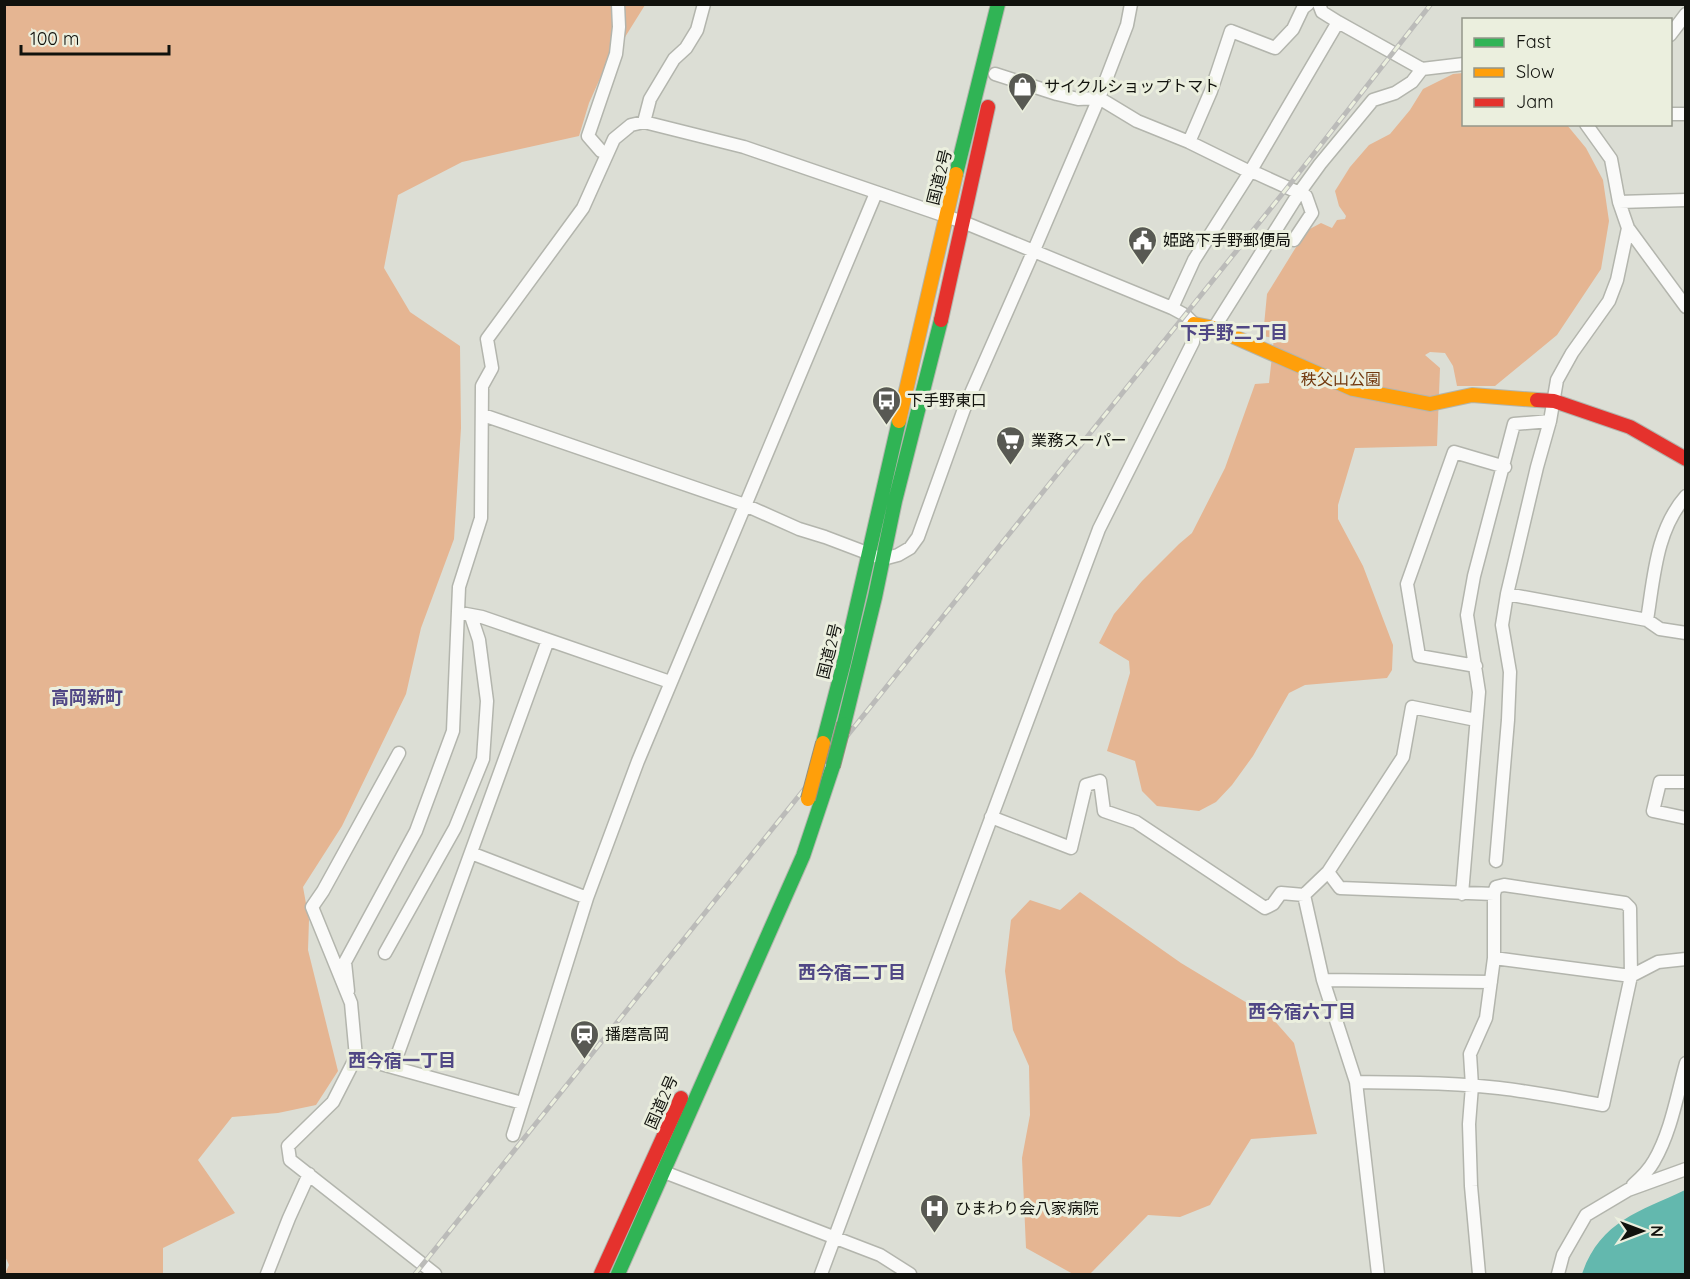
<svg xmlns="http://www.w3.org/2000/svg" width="1690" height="1279" font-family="Quicksand,'Noto Sans JP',sans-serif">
  <rect width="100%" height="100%" fill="#dcded5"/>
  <!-- green -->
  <path fill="#e5b592" d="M5,5h640l-43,69 -13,29 -10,33 -117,26 -64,33 -14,73 26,44 50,34 1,82 -7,111 -33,89 -15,66 -64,132 -39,61 6,33 -1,30 30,121 -22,34 -38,8 -46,4 -34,43 37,53 -72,35v26h-158l4,-9 -5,-11z
    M1463,73l1,51 103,1 19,23 17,32 6,41 -8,48 -44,66 -62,51h-38l-4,-20 -8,-13 -15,-1 -5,3 15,13 -3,78 -82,2 -17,57v14l25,47 30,79 -1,25 -5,8 -82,7 -16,8 -36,63 -21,29 -16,17 -17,9 -42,-5 -15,-15 -7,-30 -28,-10 23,-78 -1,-12 -30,-18 15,-29 28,-33 37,-37 13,-11 33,-65 30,-84 14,-1 5,-45 -11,-2 4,-42 39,-63 15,-8 11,5 5,-8 8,-1 1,-3 -7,-10 -4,-15 15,-24 19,-22 21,-11 20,-24 13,-21 30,-15z
    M1080,892l101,71 91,55 22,25 23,91 -66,5 -41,66 -30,12 -32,-2 -58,59h-17l-47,-26 -4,-90 8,-43 -1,-49 -16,-36 -8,-59 6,-51 19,-20 30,10z"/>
  <!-- water -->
  <path fill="#63b8ae" d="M1685,1190v84h-103c18,-53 57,-62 103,-84z"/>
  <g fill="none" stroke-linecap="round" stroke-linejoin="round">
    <defs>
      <path id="street" d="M1319,4l3,8 16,10 84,47 42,-5
        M1670,35l16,-21
        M995,74l62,20 21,5 21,-1 38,23 52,21 61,30 8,2 48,22 6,17 -18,27
        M1670,114h16
        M644,122l6,-23 24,-40 12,-11 11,-18 7,-26
        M1189,142l22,-51 20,-60 44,17 18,-19 10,-21 5,-4
        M607,154l-6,-3 -13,-15 28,-82 3,-27 -1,-23
        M1619,202l67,-2
        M1628,228l58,79
        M1172,308l22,-48 56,-88 88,-150
        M1214,328l85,-135 21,-29 53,-64 22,-7 17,-11 10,-13
        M483,415l262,90 54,24 26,8 58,22 15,-4 12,-7 8,-11 46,-128 70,-159 65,-152 28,-73 4,-21
        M1507,594l140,26 13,9 26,4
        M466,614l16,3 188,65
        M1647,620c7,-43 9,-90 39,-124
        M1476,666l-57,-10 -12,-72 47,-132 51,15
        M399,753l-76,138 -11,16 39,96 5,54 -23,45 -45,44 2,14 145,114
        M1686,782h-26l-7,29 33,7
        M991,817l80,31 15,-63 14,-4 4,30 32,11 129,86 8,-4 8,-11 23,2 24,-23 75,-115 9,-50 64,13
        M471,853l116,45
        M1496,861l12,-141 2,-48 -8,-47 5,-31 30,-127 13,-46 7,-41 15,-27 37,-52 8,-21 11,-52 -9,-26 -8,-43 -25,-35
        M1328,872l12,16 154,6
        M1462,894l17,-202 -12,-77 7,-39 40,-152 36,-3
        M1304,895l19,85 33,102 22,192
        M385,953l70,-125 28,-69 4,-58 -8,-61 -8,-24
        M1494,958l137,18 27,-14 28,-3
        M1323,980l168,2
        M348,991l-3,-29 71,-131 37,-100 6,-144 22,-69 1,-132 10,-18 -5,-29 96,-131 31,-69 17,-14 13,-3 100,25 219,75 209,86 13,7 9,9 -1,18 -94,187 -278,745
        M356,1057l166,46
        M393,1067l155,-427
        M1356,1082c48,1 95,0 143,6 35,4 70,11 104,17l28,-129 -1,-68 -5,-5 -121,-18 -8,2 -2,7v64l-8,60 -16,36 2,32 -3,38 2,62 8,88
        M513,1135l74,-237 51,-137 238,-568
        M664,1172l216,83 30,19
        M1633,1185c8,-7 16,-15 21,-24 17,-29 23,-66 32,-98
        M267,1274l22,-56 20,-44
        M1558,1274l5,-19 23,-40 42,-25 58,-21"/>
      <path id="fast" d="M956,174l42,-170
        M844,724l31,-127 20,-96 46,-181
        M823,743l21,-81 55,-241
        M618,1274l185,-418 30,-90"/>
      <path id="slow" d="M1194,324l20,4 139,61 77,15 42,-9 65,5
        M899,421l57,-247"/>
      <path id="jam" d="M941,320l47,-213
        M1537,400l17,1 76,26 56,32
        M601,1274l80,-176"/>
    </defs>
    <!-- street casing -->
    <use href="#street" stroke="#b3b5ad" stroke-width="15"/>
    <!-- fast casing -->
    <use href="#fast" stroke="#b3b5ad" stroke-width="16"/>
    <!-- slow casing -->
    <use href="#slow" stroke="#b3b5ad" stroke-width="16"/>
    <!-- jam casing -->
    <use href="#jam" stroke="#b3b5ad" stroke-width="16"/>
    <!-- street -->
    <use href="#street" stroke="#fafaf9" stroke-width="12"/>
    <!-- fast -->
    <use href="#fast" stroke="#30b455" stroke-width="14"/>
    <!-- slow -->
    <use href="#slow" stroke="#ff9f0a" stroke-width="14"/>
    <!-- jam -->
    <use href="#jam" stroke="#e5322d" stroke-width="14"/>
    <defs>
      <path id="rail" d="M415,1274l872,-1086 144,-184"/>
    </defs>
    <!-- rail casing -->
    <use href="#rail" stroke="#bbbbb9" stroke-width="5"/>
    <!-- rail -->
    <use href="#rail" stroke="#ebefde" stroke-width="3" stroke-dasharray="9" stroke-linecap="butt"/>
    <defs>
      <path id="fast-bridge" d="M833,766l11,-42"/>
      <path id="slow-bridge" d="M808,799l15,-56"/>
    </defs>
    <!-- fast-bridge casing -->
    <use href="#fast-bridge" stroke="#94907e" stroke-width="16" stroke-linecap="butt"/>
    <!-- slow-bridge casing -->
    <use href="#slow-bridge" stroke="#94907e" stroke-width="16" stroke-linecap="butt"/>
    <!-- fast-bridge -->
    <use href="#fast-bridge" stroke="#30b455" stroke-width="14"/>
    <!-- slow-bridge -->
    <use href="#slow-bridge" stroke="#ff9f0a" stroke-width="14"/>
  </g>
  <!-- icons -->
  <defs>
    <symbol id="shop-pin" viewBox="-11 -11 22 30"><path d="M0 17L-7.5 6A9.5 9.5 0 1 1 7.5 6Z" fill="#585953" stroke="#ebefde"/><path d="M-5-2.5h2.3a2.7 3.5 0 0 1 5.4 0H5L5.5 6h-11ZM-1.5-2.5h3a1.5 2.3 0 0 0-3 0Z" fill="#fff"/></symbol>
    <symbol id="civic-pin" viewBox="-11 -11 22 30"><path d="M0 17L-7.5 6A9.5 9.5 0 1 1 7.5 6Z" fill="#585953" stroke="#ebefde"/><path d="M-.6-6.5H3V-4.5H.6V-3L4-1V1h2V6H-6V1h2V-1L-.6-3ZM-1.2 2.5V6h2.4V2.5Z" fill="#fff"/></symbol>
    <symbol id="bus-pin" viewBox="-11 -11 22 30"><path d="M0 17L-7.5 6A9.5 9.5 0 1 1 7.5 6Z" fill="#585953" stroke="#ebefde"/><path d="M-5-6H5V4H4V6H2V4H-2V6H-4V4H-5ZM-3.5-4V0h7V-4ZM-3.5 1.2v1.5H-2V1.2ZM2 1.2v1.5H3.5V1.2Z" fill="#fff"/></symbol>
    <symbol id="supermarket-pin" viewBox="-11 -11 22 30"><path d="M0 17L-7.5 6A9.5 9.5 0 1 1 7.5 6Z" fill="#585953" stroke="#ebefde"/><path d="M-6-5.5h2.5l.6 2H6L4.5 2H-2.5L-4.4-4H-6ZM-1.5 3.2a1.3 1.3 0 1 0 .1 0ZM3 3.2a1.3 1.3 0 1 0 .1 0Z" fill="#fff"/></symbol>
    <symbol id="station-pin" viewBox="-11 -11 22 30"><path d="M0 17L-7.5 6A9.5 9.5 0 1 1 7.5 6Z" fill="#585953" stroke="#ebefde"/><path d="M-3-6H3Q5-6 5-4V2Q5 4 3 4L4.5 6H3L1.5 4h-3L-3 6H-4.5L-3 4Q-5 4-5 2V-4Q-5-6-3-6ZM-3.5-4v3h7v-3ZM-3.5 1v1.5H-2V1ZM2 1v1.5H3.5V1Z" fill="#fff"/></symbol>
    <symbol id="hospital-pin" viewBox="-11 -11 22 30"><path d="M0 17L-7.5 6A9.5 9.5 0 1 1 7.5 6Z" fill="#585953" stroke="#ebefde"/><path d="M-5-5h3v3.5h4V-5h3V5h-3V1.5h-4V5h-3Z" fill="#fff"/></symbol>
  </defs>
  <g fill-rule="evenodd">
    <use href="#shop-pin" x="1006" y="70" width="33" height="45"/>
    <use href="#civic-pin" x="1126" y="224" width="33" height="45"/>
    <use href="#bus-pin" x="870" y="384" width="33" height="45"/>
    <use href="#supermarket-pin" x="994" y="424" width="33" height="45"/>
    <use href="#station-pin" x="568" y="1018" width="33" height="45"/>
    <use href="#hospital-pin" x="918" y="1192" width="33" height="45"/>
  </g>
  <g text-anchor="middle" stroke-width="6" stroke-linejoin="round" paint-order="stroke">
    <!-- poi labels -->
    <g font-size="16" fill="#11120d" stroke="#ebefde" text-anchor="start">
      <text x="1044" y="92">サイクルショップトマト</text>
      <text x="1163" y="246">姫路下手野郵便局</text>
      <text x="907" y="406">下手野東口</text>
      <text x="1031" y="446">業務スーパー</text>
      <text x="605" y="1040">播磨高岡</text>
      <text x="955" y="1214">ひまわり会八家病院</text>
    </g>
    <!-- street labels -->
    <g font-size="16" fill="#11120d" stroke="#ebefde">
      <text transform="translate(939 177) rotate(-76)" y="6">国道2号</text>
      <text transform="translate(829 651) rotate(-76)" y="6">国道2号</text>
      <text transform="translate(661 1102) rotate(-66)" y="6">国道2号</text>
    </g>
    <!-- park labels -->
    <g font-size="16" fill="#72390f" stroke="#ebefde">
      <text x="1341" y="385">秩父山公園</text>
    </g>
    <!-- neighbourhood labels -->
    <g font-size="18" font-weight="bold" fill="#504785" stroke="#ebefde">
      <text x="1234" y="339">下手野二丁目</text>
      <text x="87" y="704">高岡新町</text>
      <text x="852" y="979">西今宿二丁目</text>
      <text x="1302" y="1018">西今宿六丁目</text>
      <text x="402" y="1067">西今宿一丁目</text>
    </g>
  </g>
  <!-- border -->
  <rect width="1690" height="1279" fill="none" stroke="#11120d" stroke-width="12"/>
  <!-- legend -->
  <rect x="1462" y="18" width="210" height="108" fill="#ebefde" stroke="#94978a" stroke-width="1.5"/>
  <rect x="1474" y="38" width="30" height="9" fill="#30b455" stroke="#94978a" stroke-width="1.5"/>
  <text x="1516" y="48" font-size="18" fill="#11120d">Fast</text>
  <rect x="1474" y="68" width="30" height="9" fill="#ff9f0a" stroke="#94978a" stroke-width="1.5"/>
  <text x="1516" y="78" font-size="18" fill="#11120d">Slow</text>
  <rect x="1474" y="98" width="30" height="9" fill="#e5322d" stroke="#94978a" stroke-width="1.5"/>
  <text x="1516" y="108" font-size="18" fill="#11120d">Jam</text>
  <!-- north arrow -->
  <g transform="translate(1642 1231) rotate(90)" stroke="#ebefde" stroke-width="4.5" paint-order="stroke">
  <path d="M0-4.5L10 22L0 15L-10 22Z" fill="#11120d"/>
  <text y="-9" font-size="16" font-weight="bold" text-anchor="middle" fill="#11120d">N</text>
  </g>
  <!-- scale -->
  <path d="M21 45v9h148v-9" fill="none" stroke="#11120d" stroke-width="3"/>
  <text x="30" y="45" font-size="18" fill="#11120d" stroke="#ebefde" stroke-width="4.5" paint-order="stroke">100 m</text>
</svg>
